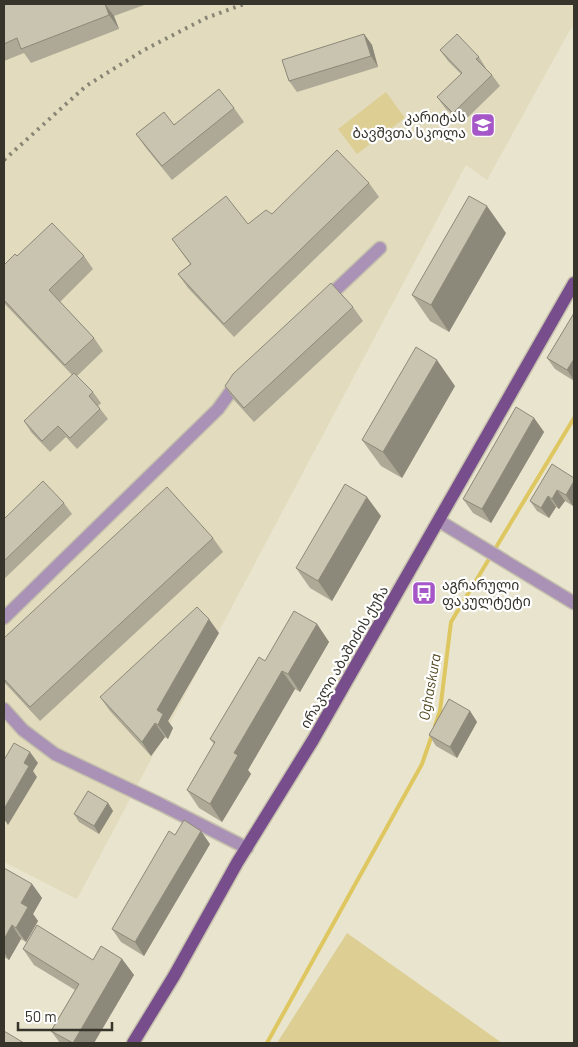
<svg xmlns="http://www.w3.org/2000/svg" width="578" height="1047" font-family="Barlow,'Noto Sans Georgian',sans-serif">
  <rect width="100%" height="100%" fill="#e9e4ce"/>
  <!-- built -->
  <path fill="#e2dbbd" d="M4,4h570v25l-3,-1 -84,152 -21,-15 -389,734 -73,-37z"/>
  <!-- green -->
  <path fill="#ddcf94" d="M386,92l19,26 -48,36 -19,-25z
    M347,933l155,110h-225z"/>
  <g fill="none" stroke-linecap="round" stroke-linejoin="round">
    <!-- stream -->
    <path stroke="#dec760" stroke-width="4" d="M435,726l5,-15 11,-89 123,-204
      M267,1043l155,-279 10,-29"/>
    <defs>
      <path id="minor" d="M325,300l55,-52
        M439,521l135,82
        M4,618l214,-209 21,-29
        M4,709l19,21 32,24 105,50 87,44"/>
      <path id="major" d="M133,1043l41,-67 63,-113 76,-123 261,-457"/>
    </defs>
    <!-- minor casing -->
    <use href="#minor" stroke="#c5c1ad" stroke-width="15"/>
    <!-- major casing -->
    <use href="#major" stroke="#c5c1ad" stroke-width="15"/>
    <!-- minor -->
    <use href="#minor" stroke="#a992b5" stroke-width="12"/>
    <!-- major -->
    <use href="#major" stroke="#774d8b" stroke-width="12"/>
    <!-- rail -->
    <path stroke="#898576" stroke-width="4" stroke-dasharray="2.5 5" stroke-linecap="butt" d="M4,160l82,-74 58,-36 62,-32 38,-14"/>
  </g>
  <!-- wall -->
  <path fill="#ada996" d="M4,4h143l-33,12 5,13 -88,34 -7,-10 -20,8z
    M364,34l8,11 6,22 -81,25 -8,-11z
    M440,50l39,7 7,11h-1l7,7 8,11 -39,38 -16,-16 -8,-11 24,-23 -13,-13z
    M234,108l10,14 -72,58 -26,-32 -10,-14z
    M369,183l10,14 -145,140 -46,-49 -10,-14 12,-10 -18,-25 76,-15 24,-10z
    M506,233l-57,99 -19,-11 -18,-26z
    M17,256h67l9,13 -33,33 34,36 9,13 -26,25 16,16 8,11 -3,3 10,13 -31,30 -11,-12 -16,15 -19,-20 -7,-11 48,-46 -68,-72v-38z
    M353,307l10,14 -109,101 -20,-22 -9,-14z
    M574,313v68l-19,-12 -8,-11z
    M455,386l-53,92 -21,-12 -19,-26z
    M534,418l10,14 -53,91 -18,-10 -10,-14z
    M574,478v26l-1,2 -8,-5 -6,8 -3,-2 -7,11 -12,-7 -7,-10z
    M64,503l8,11 -68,65v-60z
    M381,516l-49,85 -22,-13 -14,-20z
    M213,538l10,14 -183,169 -36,-39v-44z
    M317,624l12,18 -29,50 -5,-3 -47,81 3,4 -29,48 -23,-14 -12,-18 27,-46 -4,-5z
    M219,633l-51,88 5,7 -5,11 -3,-2 -14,19 -41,-45 -10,-14z
    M470,711l7,11 -20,36 -21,-12 -7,-11z
    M108,803l5,8 -14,23 -20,-12 -5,-8z
    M175,835l35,9 -66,112 -23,-14 -9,-13z
    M4,868l28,16 10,14 -9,16 5,7 -12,21 -5,-3 -12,21 -5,-3z
    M23,949l70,11 29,-1 12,16 -40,68h-34l-9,-12 24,-41 -41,-25z"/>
  <!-- shaded-wall -->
  <path fill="#8d897a" d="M105,4l9,12 5,13 -10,-14z
    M364,34l8,11 6,22 -7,-11z
    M487,206l19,27 -57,99 -18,-27z
    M574,359v21l-7,-10z
    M437,360l18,26 -53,92 -19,-26z
    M534,418l10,14 -53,91 -9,-14z
    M574,481v23l-1,2 -7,-11z
    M557,490l8,11 -6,8 -7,-10z
    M548,496l8,11 -7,11 -8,-10z
    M367,497l14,19 -49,85 -14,-20z
    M209,619l10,14 -51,88 5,7 -5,11 -10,-14 -1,-15z
    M317,624l12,18 -29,50 -12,-18z
    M282,671l13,18 -47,81 3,4 -29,48 -12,-18 24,-51z
    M470,711l7,11 -20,36 -7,-11z
    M155,723l10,14 -14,19 -9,-14z
    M30,752l8,11 -5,8 4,6 -29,48 -4,-6v-10l20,-46z
    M108,803l5,8 -14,23 -5,-8z
    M201,831l9,13 -66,112 -9,-14z
    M32,884l10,14 -9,16 5,7 -12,21 -10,-14 5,-25z
    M12,925l9,14 -12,21 -5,-8v-13z
    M122,959l12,16 -40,68h-21z"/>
  <!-- building -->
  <path fill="#c9c4af" stroke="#8d897a" d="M4,4h101l4,11 -88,34 -4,-11 -13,6z
    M364,34l7,22 -82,25 -7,-21z
    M457,34l22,23 -3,2 16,16 -39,38 -16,-16 25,-24 -22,-23z
    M219,89l15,19 -72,58 -26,-32 28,-22 10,13z
    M337,150l32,33 -145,141 -46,-50 13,-10 -19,-25 54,-43 22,28 18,-14 6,4z
    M469,196l18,10 -56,99 -19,-10z
    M52,223l32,33 -35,34 45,48 -29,27 -61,-65v-35l11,-11 2,2z
    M331,283l22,24 -109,101 -19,-22 8,-12z
    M574,313v46l-7,11 -20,-12z
    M416,347l21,13 -54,92 -21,-12z
    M74,373l19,19 -4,4 11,13 -30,29 -12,-12 -16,15 -18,-20z
    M516,407l18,11 -52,91 -19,-10z
    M552,464l22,14v3l-8,14 -9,-5 -5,9 -4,-3 -7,12 -11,-7z
    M43,481l21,22 -60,58v-42z
    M345,484l22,13 -49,84 -22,-13z
    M167,487l46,51 -183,169 -26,-28v-41z
    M197,607l12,12 -52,91 6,4 -5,11 -3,-2 -13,19 -42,-45z
    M294,611l23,13 -29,50 -6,-3 -48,82 4,2 -28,49 -23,-14 28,-48 -5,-3 49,-82 6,4z
    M449,699l21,12 -20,36 -21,-12z
    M14,743l16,9 -6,11 5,3 -25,43v-49z
    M88,791l20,12 -14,23 -20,-12z
    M184,820l17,11 -66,111 -23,-13 57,-98 6,4z
    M4,868l28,16 -11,19 7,4 -12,21 -4,-3 -8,14z
    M37,925l56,35 8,-14 21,13 -49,84 -22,-12 28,-47 -56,-35z
    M4,1031l20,12h-20z"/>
  <!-- icons -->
  <defs>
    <symbol id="school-square" viewBox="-11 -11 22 22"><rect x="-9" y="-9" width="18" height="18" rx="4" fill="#a556c7" stroke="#fff"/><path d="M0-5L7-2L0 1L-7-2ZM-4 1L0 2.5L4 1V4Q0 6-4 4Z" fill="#fff"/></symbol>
    <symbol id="bus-square" viewBox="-11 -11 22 22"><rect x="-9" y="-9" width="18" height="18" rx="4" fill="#a556c7" stroke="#fff"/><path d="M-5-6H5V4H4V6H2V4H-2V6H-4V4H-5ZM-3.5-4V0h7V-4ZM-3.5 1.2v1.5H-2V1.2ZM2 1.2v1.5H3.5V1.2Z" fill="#fff"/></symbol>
  </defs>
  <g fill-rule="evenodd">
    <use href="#school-square" x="469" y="111" width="28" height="28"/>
    <use href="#bus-square" x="410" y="579" width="28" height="28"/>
  </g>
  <g text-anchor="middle" stroke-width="4.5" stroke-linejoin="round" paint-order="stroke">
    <!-- poi labels -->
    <g font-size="14" fill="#36342b" stroke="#fff" text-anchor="end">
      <text x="466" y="122">კარიტას<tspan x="466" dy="16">ბავშვთა სკოლა</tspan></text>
      <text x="442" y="590" text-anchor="start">აგრარული<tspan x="442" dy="16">ფაკულტეტი</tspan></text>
    </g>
    <!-- street labels -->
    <g font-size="14" fill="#36342b" stroke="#fff">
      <text transform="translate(344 657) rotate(-60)" y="5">ირაკლი აბაშიძის ქუჩა</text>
    </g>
    <!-- water labels -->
    <g font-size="15" font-style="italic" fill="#52481e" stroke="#fff">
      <text transform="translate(430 687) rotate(-80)" y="5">Oghaskura</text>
    </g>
  </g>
  <!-- border -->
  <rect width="578" height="1047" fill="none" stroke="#36342b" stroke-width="10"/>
  <!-- scale -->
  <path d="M18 1022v8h94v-8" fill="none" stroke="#36342b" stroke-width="2.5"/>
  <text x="25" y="1022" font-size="15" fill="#36342b" stroke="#ffffff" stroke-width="4" paint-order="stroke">50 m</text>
</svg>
